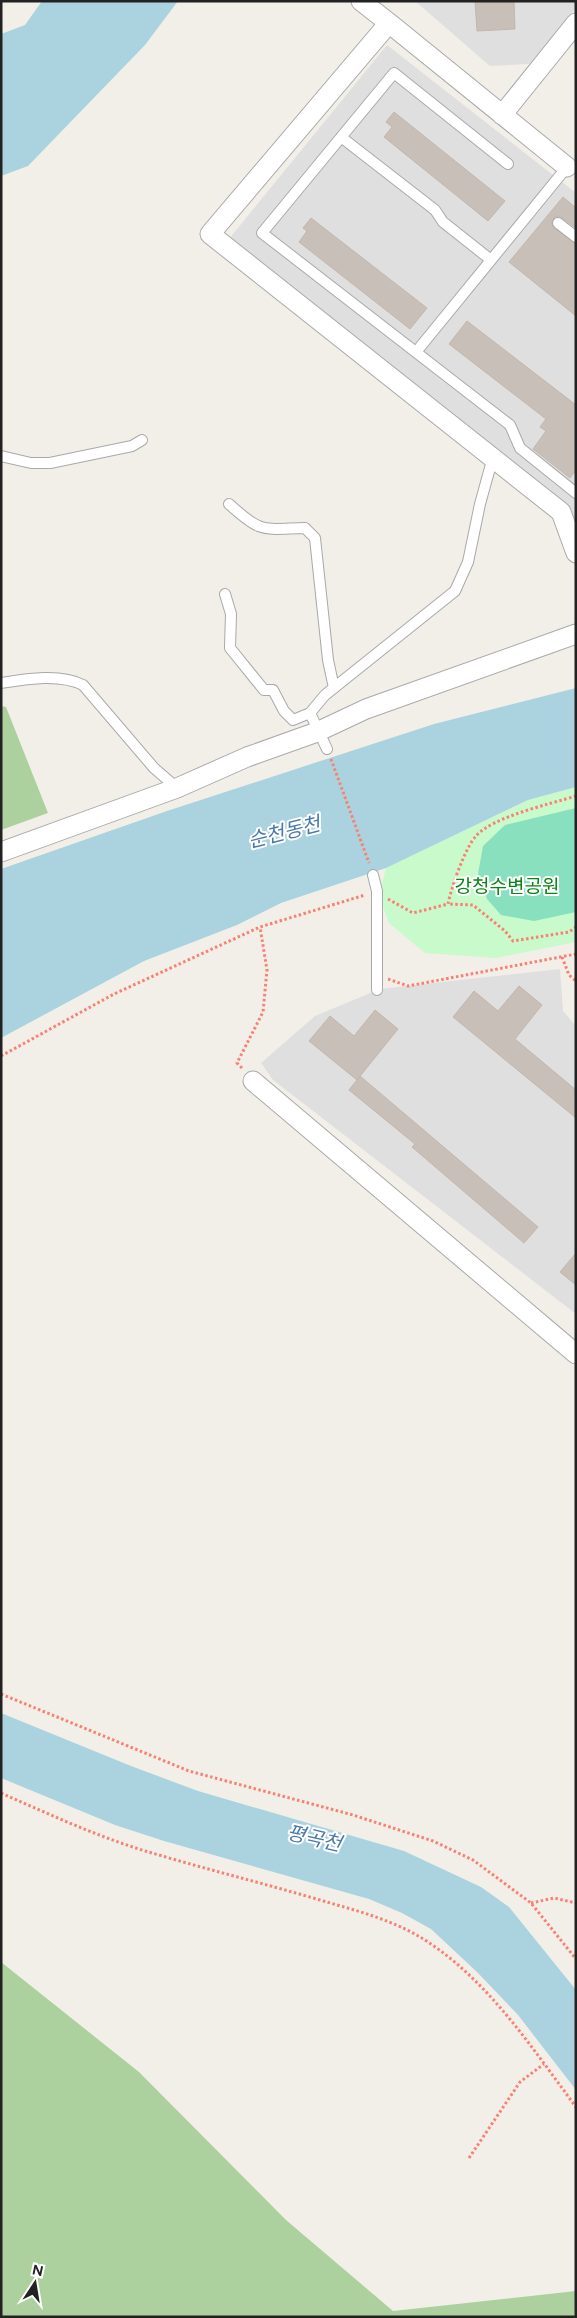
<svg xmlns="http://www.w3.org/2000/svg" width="577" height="2318" font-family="Figtree,'Noto Sans KR',sans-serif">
  <rect width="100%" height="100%" fill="#f2efe9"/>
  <!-- residential -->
  <path fill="#e0dfdf" d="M415,1h161v7l-47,56 -39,2z
    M387,45l189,148v345l-10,-28 -337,-271z
    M560,969l3,42 13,15v288l-303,-234 -12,-17 54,-47 65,-27z"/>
  <!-- forest -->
  <path fill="#add19e" d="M1,706l5,1 42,106 -47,17z
    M1,1962l138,110 147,148 107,91 183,-20v26h-575z"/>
  <!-- park -->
  <path fill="#c8facc" d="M576,787v155l-80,16 -71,-5 -36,-30 -10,-27 7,-28 142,-68z"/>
  <!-- pitch -->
  <path fill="#88e0be" d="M576,808v104l-42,9 -33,-6 -14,-16 -9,-25 5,-28 22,-21z"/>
  <!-- water -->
  <path fill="#aad3df" d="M42,1h136l-33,44 -117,121 -27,10v-142l24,-9z
    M576,688v99l-48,13 -142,68 -105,35 -44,22 -93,36 -143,77v-169l166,-58 267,-87z
    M1,1713l130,53 67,25 206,60 77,36 28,20 67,83v100l-58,-75 -41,-43 -46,-43 -29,-16 -33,-14 -205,-58 -49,-16 -114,-47z"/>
  <!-- building -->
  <path fill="#c7bfb8" stroke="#c4b6ab" d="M475,1h39l1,28 -38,2z
    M394,112l111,89 -17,20 -104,-84 8,-10 -6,-5z
    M563,197l13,11v20l-17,-12 -4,1 -4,6 3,5 22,16v72l-67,-54z
    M311,218l116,90 -17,21 -111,-87 8,-11 -4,-3z
    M467,321l109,84v65l-6,8 -37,-29 13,-18 -6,-4 6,-8 -97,-75z
    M519,986l23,19 -27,34 61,51v28l-123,-101 21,-26 24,20z
    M375,1010l23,19 -41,51 -48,-39 21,-25 24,20z
    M360,1076l178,151 -14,16 -112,-96 3,-3 -66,-54z
    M576,1253v32l-16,-13z"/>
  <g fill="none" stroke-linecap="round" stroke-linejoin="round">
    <defs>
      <path id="service" d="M341,137l94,73 8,12 48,38
        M508,164l-114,-91 -132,160 248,192 10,23 56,45
        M558,223l18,14
        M416,352l151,-185
        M1,456l30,7h19l82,-17 10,-6
        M229,504c33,30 33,25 76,24l10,10 13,122 6,28
        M225,594l6,20 -1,34 34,42h9l11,21 9,9 17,-7
        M1,683c25,-4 59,-10 82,2l71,83 23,20
        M327,749l-17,-36 15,-18 130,-104 13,-29 12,-58 13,-47
        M373,875l4,16v99"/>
      <path id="minor" d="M361,1l28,22
        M502,115l74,-92
        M567,167l-178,-144 -179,211 351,278 15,41
        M1,852l176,-64 70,-31 70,-25 49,-23 210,-75
        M253,1081l323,273"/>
    </defs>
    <!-- service casing -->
    <use href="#service" stroke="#a9a9a9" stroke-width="12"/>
    <!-- minor casing -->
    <use href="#minor" stroke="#a9a9a9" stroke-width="21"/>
    <!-- path -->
    <path stroke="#fa8072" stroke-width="3" stroke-dasharray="2.5 2.5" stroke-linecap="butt" d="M331,759l38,104
      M576,796c-26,8 -84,21 -100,40 -11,12 -25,52 -28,68l25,1 32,26 8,10 56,-9 7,-5
      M388,899l25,14 35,-9
      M562,957l7,18 7,6
      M388,979l20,7 168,-32
      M1,1056l113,-62 146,-67 105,-32
      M242,1068l-5,-5 26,-51 4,-42 -7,-43
      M1,1694l188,77 164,44 80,26 40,19 58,43 45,56
      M1,1793c52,23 104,47 158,62 54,16 107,29 161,45 37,11 75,20 108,42 62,41 104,106 148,165
      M531,1903l23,-5 22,5
      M469,2158l51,-76 24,-18"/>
    <!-- service -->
    <use href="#service" stroke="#fff" stroke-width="10"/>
    <!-- minor -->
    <use href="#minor" stroke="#fff" stroke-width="19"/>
  </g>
  <g text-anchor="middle" stroke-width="4" stroke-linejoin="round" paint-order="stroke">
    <!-- park labels -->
    <g font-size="19" fill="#0c8416" stroke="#fff">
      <text x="507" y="893">강청수변공원</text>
    </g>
    <!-- water labels -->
    <g font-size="20" font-style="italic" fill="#4a7aab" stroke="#fff">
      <text transform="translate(284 832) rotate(-14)" y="7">순천동천</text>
      <text transform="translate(314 1838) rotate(13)" y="7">평곡천</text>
    </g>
  </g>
  <!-- border -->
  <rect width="577" height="2318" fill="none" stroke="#222222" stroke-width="5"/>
  <!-- north arrow -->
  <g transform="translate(35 2283) rotate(12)" stroke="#ffffff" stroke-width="4" paint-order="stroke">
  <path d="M0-4L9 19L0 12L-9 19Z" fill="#222222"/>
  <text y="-8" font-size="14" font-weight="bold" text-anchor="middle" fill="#222222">N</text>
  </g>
</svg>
